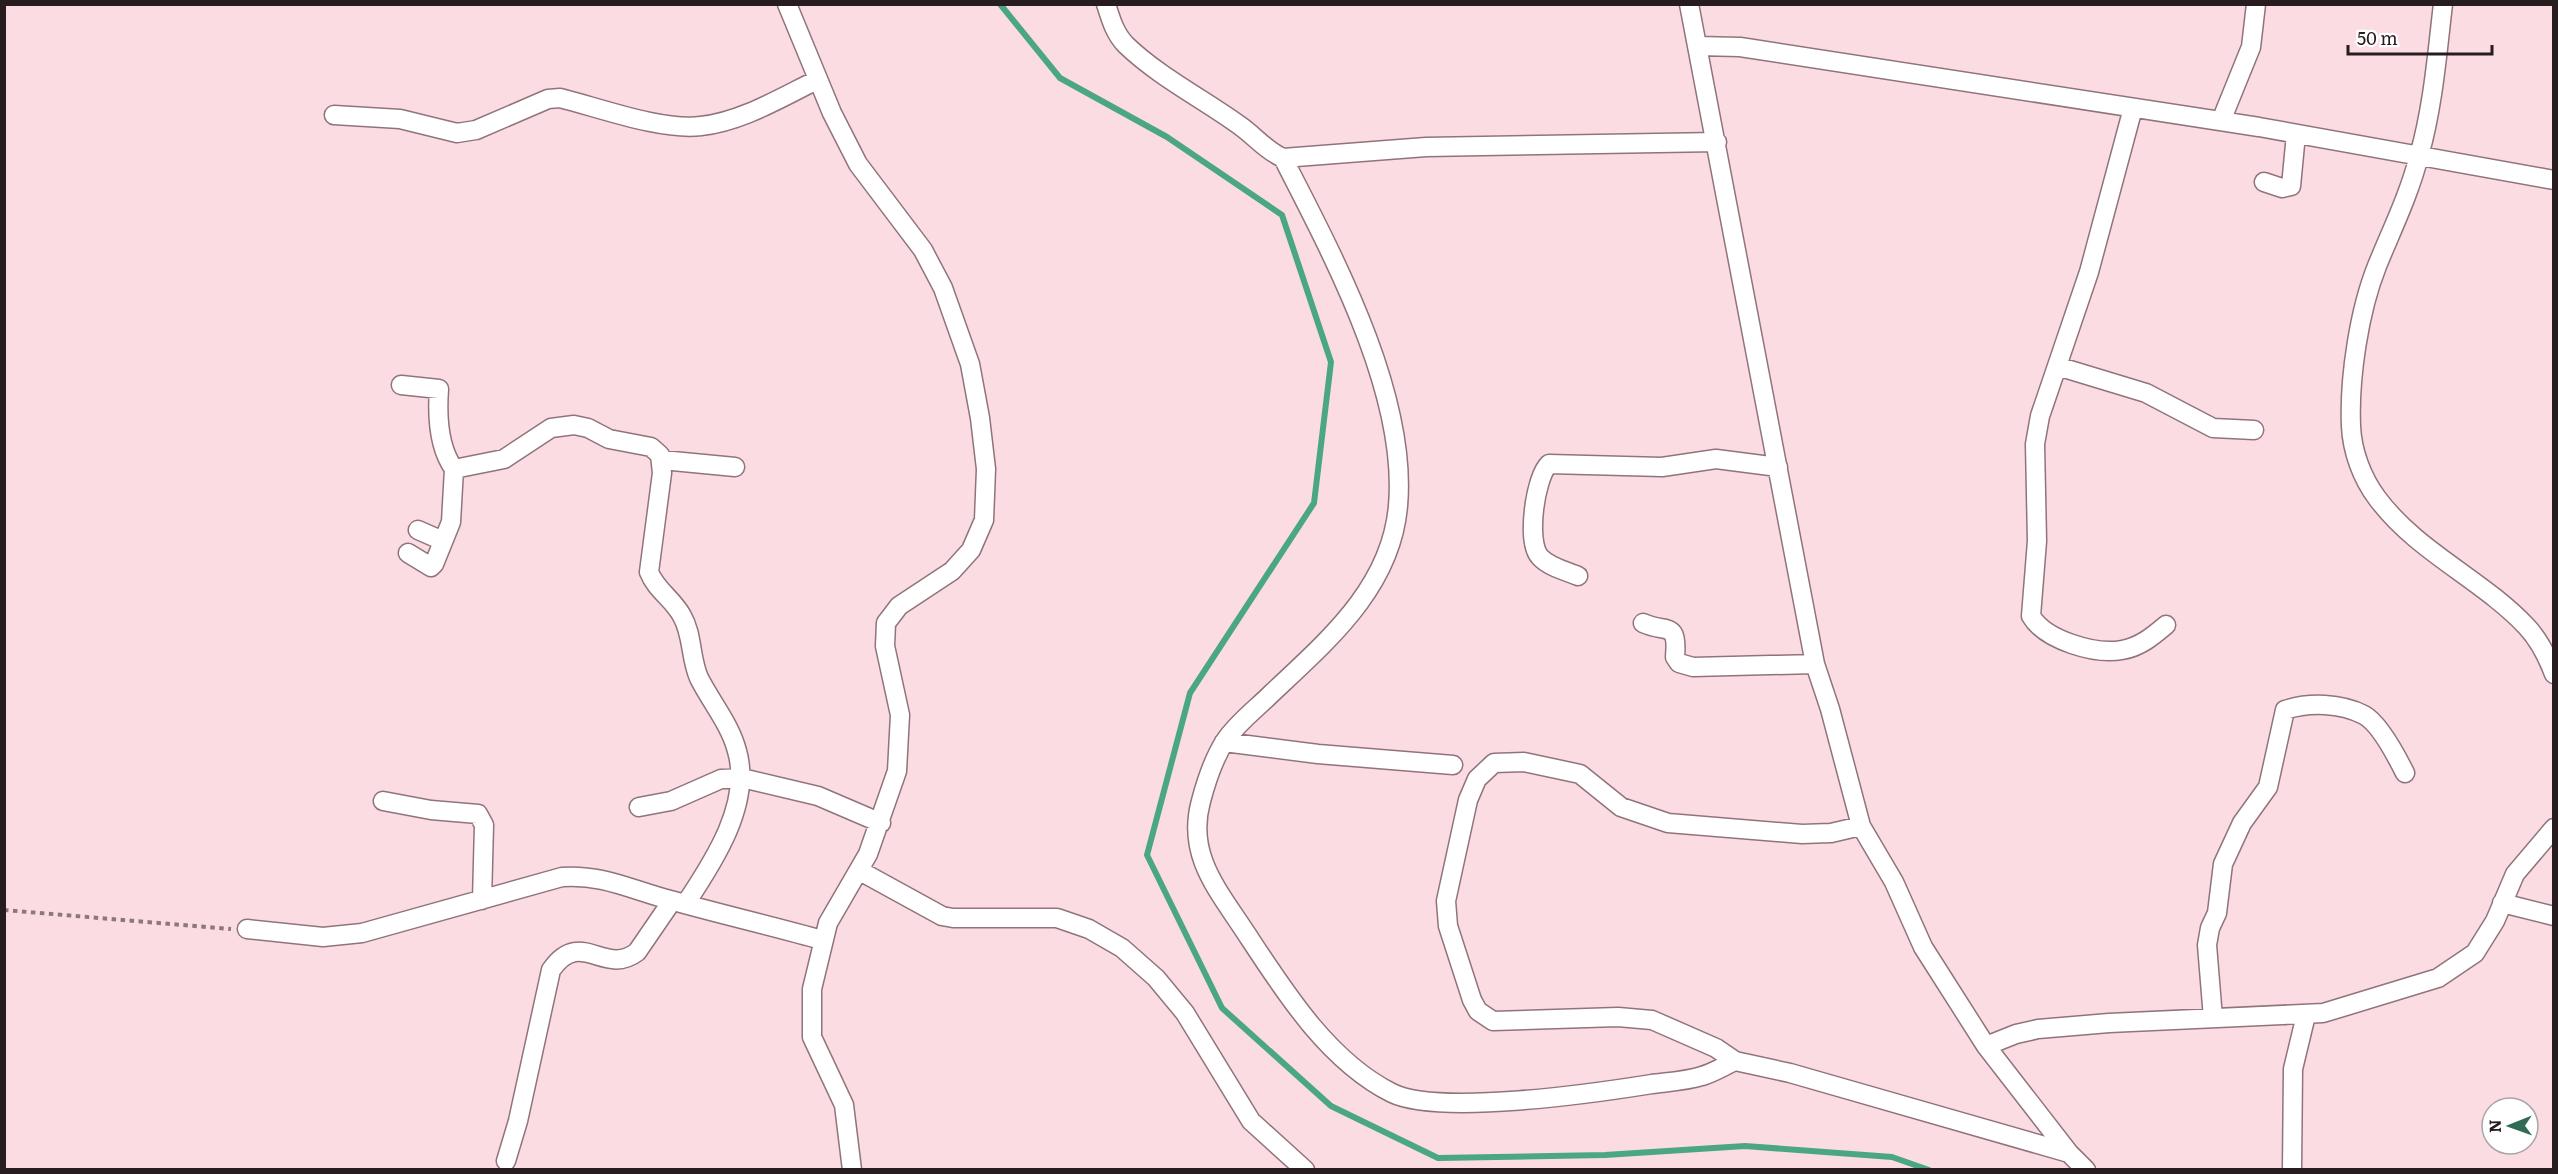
<svg xmlns="http://www.w3.org/2000/svg" width="2558" height="1174" font-family="Literata,serif">
  <rect width="100%" height="100%" fill="#fbdce3"/>
  <g fill="none" stroke-linecap="round" stroke-linejoin="round">
    <!-- stream -->
    <path stroke="#4ba782" stroke-width="6" d="M1000,4l60,74 107,59 115,78 49,147 -17,141 -124,190 -43,162 75,153 109,98 107,52 167,-3 140,-9 147,11 37,13"/>
    <defs>
      <path id="street" d="M787,4l45,109 26,51 65,86 20,38 27,76 10,54 6,51 -2,51 -13,30 -19,21 -53,35 -13,17 -1,23 15,69 -3,56 -29,83 -40,69 -16,66v48l32,68 8,65
        M1106,4c5,16 9,30 20,41 32,31 77,54 113,80 16,11 26,25 44,33l143,-11 291,-5
        M1689,4l126,660 15,45 31,117 33,56 29,65 63,99 83,107 17,17
        M2443,4c-6,51 -10,103 -24,152 -10,39 -27,73 -42,110 -18,45 -28,112 -26,160 1,25 11,52 26,72 40,54 105,81 150,129 12,13 21,31 27,47
        M1698,46l42,1 519,80 295,53
        M2133,108l-44,164 -49,144 -5,28 2,97 -6,75c14,24 64,39 91,34 18,-3 31,-14 44,-25
        M334,115l66,4 57,14 19,-3 72,-31 12,-1c40,10 102,33 141,28 40,-4 81,-29 116,-46
        M2221,121l30,-74 5,-43
        M1283,158c50,98 125,236 115,348 -7,82 -71,135 -127,188 -15,15 -34,29 -46,47 -11,17 -19,41 -24,60 -15,54 17,89 45,132 38,58 82,128 146,160 47,23 204,0 260,-9 16,-2 34,-3 50,-8 11,-3 22,-10 33,-15
        M2264,182l18,6 9,-2 5,-52
        M2057,366l89,27 67,35 41,2
        M401,385l38,4c-2,27 -1,58 15,80
        M662,460l73,7
        M418,530l25,11
        M408,553l23,14 3,-3 17,-42 3,-53 50,-10 47,-31 23,-3 14,3 21,11 42,8 9,8 2,18 -13,99c7,18 24,27 33,44 11,19 8,42 17,62 12,24 31,46 38,73 15,52 -23,110 -51,152
        M1578,576c-12,-5 -29,-9 -38,-19 -14,-15 -5,-80 9,-93l113,3 54,-8 62,8
        M1643,623c24,11 35,-3 32,34l4,6 14,4 122,-3
        M1224,742l94,12 135,11
        M383,801l48,9 47,4 6,11 -2,75
        M639,807l32,-6 50,-22 21,-1 76,18 63,27
        M1861,826l-30,7 -29,1 -134,-11 -47,-16 -41,-33 -56,-12 -30,1 -17,16 -9,21 -22,101 2,25 24,74 6,11 15,10 125,-4 34,3 64,28 19,13 55,12 279,80
        M860,871l82,45 11,2h104l32,11 33,19 34,30 29,35 66,108 54,49
        M2502,903l52,13
        M247,929l76,8 39,-4 200,-56c40,-3 70,13 108,23 50,14 102,26 152,40
        M2213,1018l-6,-73 3,-17 7,-15 6,-49 19,-41 26,-36 17,-77c24,-8 56,-7 79,5 15,8 33,42 41,58
        M1986,1046l30,-12 22,-5 71,-6 214,-10 115,-35 37,-25 20,-32 20,-47 39,-46
        M506,1161l12,-40 33,-151c30,-43 53,7 86,-18l35,-51
        M2292,1170l1,-101 13,-54"/>
    </defs>
    <!-- street casing -->
    <use href="#street" stroke="#90747b" stroke-width="21"/>
    <!-- path -->
    <path stroke="#8c777c" stroke-width="4" stroke-dasharray="4.5 4.5" stroke-linecap="butt" d="M4,910l227,19"/>
    <!-- street -->
    <use href="#street" stroke="#fff" stroke-width="18"/>
  </g>
  <!-- border -->
  <rect width="2558" height="1174" fill="none" stroke="#271c1f" stroke-width="12"/>
  <!-- north arrow -->
  <g transform="translate(2510 1126) rotate(269)"><circle r="28" fill="#ffffff" stroke="#a9a4a5" stroke-width="1.5"/>
  <path d="M0-4.5L10 22L0 15L-10 22Z" fill="#326b54"/>
  <text y="-9" font-size="16" font-weight="bold" text-anchor="middle" fill="#271c1f">N</text>
  </g>
  <!-- scale -->
  <path d="M2348 45v9h144v-9" fill="none" stroke="#271c1f" stroke-width="3"/>
  <text x="2357" y="45" font-size="18" fill="#271c1f" stroke="#ffffff" stroke-width="4.5" paint-order="stroke">50 m</text>
</svg>
